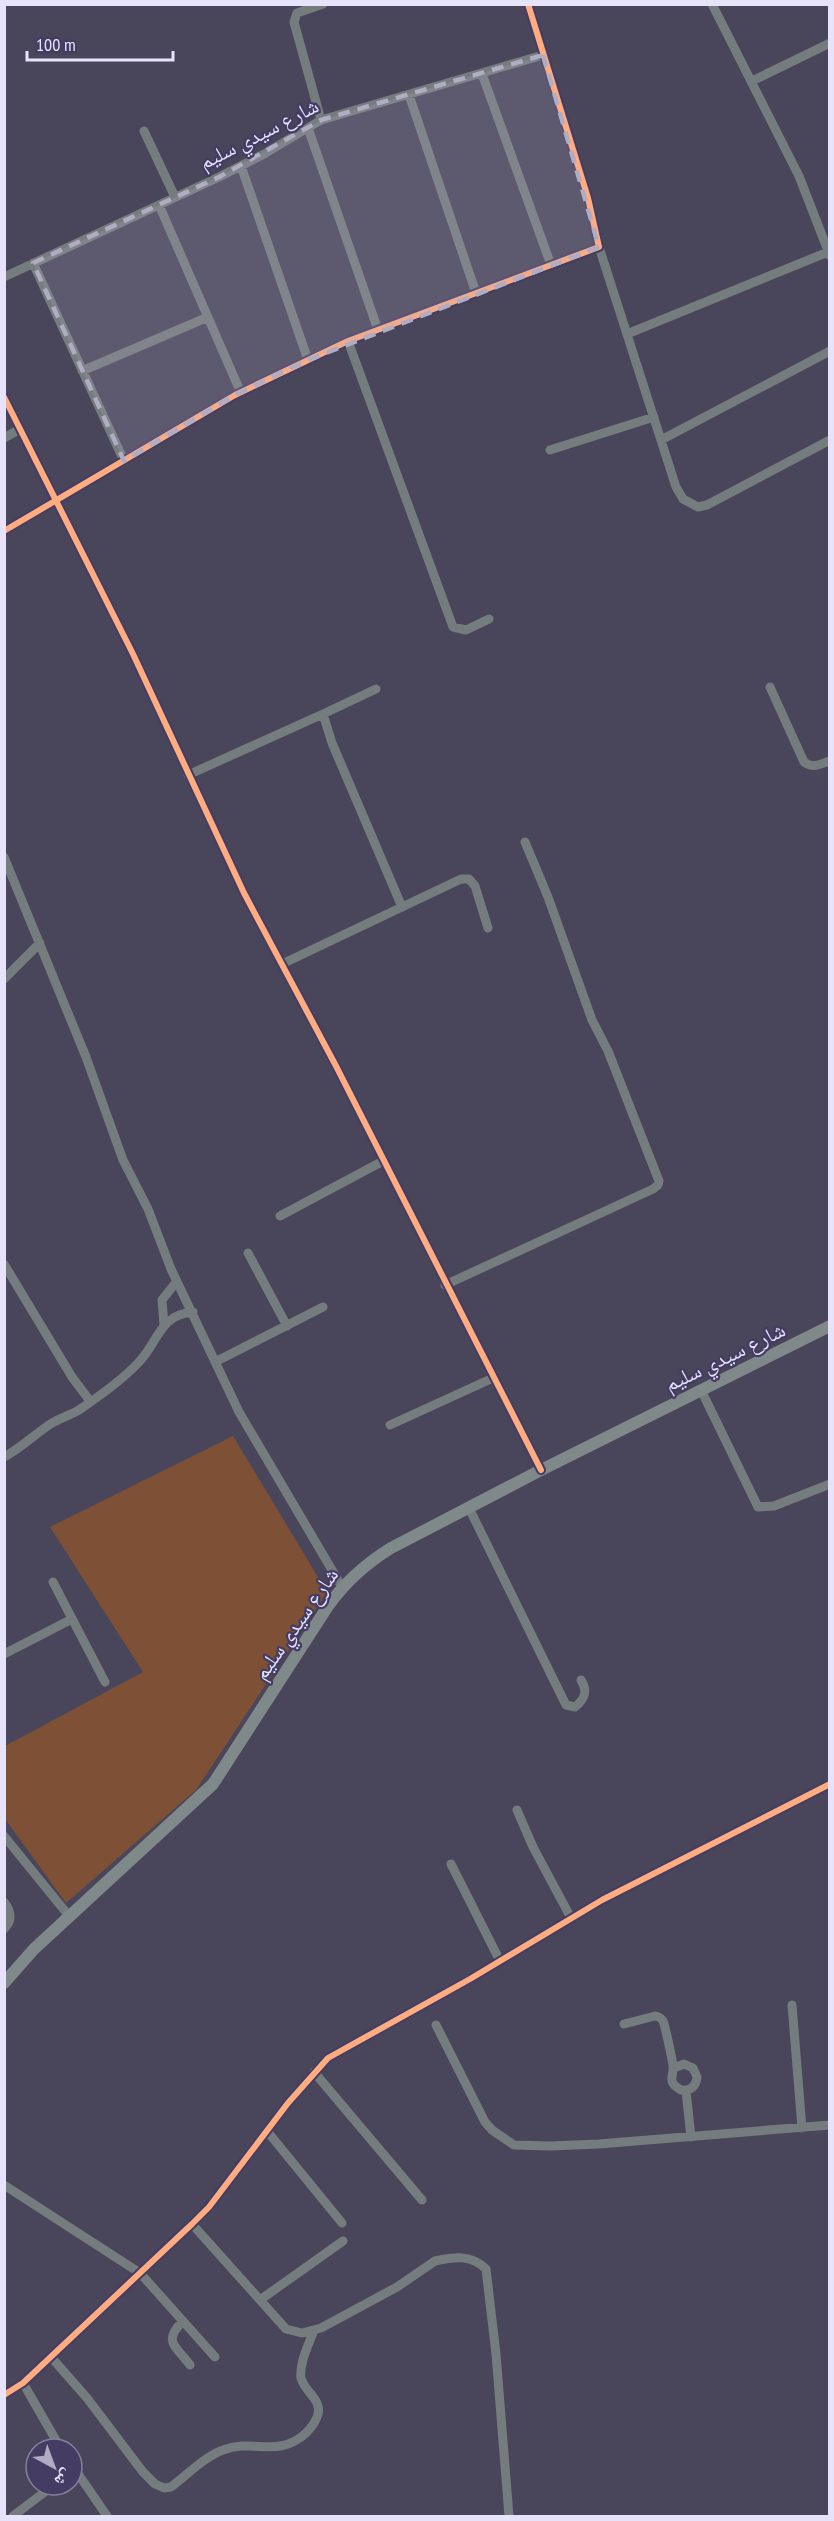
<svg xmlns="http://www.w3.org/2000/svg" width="834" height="2521" font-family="'PT Sans Narrow','Noto Naskh Arabic',sans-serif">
  <rect width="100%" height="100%" fill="#49455a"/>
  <!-- green -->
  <path fill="#7e5137" d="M233,1436l94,156 -131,198 -130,113 -61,-84v-73l138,-74 -93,-145z"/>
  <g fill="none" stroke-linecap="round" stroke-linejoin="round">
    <!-- street -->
    <path stroke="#757c7d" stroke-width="9" d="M712,4l87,172 31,80
      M482,74l69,191
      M752,81l78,-38
      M409,95l67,198
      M321,120l-27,-98 3,-9 26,-9
      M308,128l70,202
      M144,131l31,66
      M241,166l67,194
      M159,205l82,188
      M599,247l77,240 7,12 15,8 9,-2 123,-65
      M33,263l91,198
      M4,277l215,-100 45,-23 57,-34 222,-65
      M627,334l201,-82
      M348,341l105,286 13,3 23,-11
      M82,371l126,-54
      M4,397l129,257 111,239 92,173 205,404
      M4,438l16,-9
      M661,440l169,-89
      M550,450l104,-33
      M4,531l231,-136 113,-54 251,-94 -11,-49 -60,-194
      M770,687l34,75c9,7 16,2 26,-1
      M376,689l-53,25 9,29 70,164
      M188,775l135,-61
      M4,857l82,200 37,103 25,49 23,60 68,143 103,175
      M282,964l179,-85h8l6,7 13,42
      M4,979l36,-36
      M280,1216l103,-55
      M248,1253l39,73
      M4,1264l68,113 18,24
      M445,1285l208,-96 5,-4 1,-4 -51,-130 -16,-31 -44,-123 -23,-55
      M164,1325l-2,-25 15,-19
      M215,1362l108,-55
      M701,1390l57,117 16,-1 56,-22
      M390,1425l103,-47
      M4,1457c17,-9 30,-22 45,-32 10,-7 23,-10 33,-17 20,-14 40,-28 57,-46 20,-21 20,-47 54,-50
      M469,1508l97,197 9,2c10,-8 13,-16 6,-27
      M53,1582l52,100
      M4,1654l68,-35
      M517,1810l16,37 38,71
      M4,1836l65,80
      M451,1864l49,97
      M4,1902c7,9 9,18 0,27
      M792,2005l10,123
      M624,2024l31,-8c4,1 5,1 8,5 2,4 9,38 10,44 2,11 -8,16 8,25 9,1 15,-3 16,-13l-4,-9 -9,-4 -10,4
      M436,2025l49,97 7,8 22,15 36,1 49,-2 231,-19
      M314,2072l108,128
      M686,2091l5,46
      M267,2131l75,92
      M4,2185l136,88 75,84
      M192,2224l94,105 16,4 19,-5 76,-41 38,-26c19,-4 36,-7 51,8l10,85 13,162
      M260,2300l83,-59
      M183,2321c-21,21 -7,25 7,44
      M51,2357l36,41 56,74 12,12 9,4 7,-1c16,-12 33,-30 52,-37 30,-12 55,9 83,-17 5,-5 10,-11 12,-19 4,-14 -14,-23 -17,-36 -2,-15 8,-34 13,-48
      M23,2383l38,66
      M4,2395l19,-12 169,-159 17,-17 79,-104 40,-45 142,-79 132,-79 228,-116
      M72,2465l35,51
      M13,2516l41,-31"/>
    <!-- secondary -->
    <path stroke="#808989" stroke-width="12" d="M4,1983l30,-34 179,-165 115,-178c18,-25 37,-42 63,-58l150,-78 289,-144"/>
    <defs>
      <path id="cycleway" d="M4,397l129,257 111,239 92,173 205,404
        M4,531l231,-136 113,-54 251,-94 -11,-49 -60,-194
        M4,2395l19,-12 169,-159 17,-17 79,-104 40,-45 142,-79 132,-79 228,-116"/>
    </defs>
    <!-- cycleway casing -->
    <use href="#cycleway" stroke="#443c63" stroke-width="10"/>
    <!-- cycleway -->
    <use href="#cycleway" stroke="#ffac80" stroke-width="6"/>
  </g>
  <!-- marked area -->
  <path fill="#afacc3" fill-opacity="0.2" stroke="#afacc3" stroke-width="4.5" stroke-dasharray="12 8" stroke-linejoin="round" d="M543,55l56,192 -291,113 -73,35 -111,66 -91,-198 186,-86 102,-57z"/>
  <g text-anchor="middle" stroke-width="4.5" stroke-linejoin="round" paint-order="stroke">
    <!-- street labels -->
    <g font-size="21" fill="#e6e3fb" stroke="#443c63">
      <text transform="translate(259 134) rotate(-27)" y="7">شارع سيدي سليم</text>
      <text transform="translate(725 1357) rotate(-26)" y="7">شارع سيدي سليم</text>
      <text transform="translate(296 1624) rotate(-55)" y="7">شارع سيدي سليم</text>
    </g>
  </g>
  <!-- border -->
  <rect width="834" height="2521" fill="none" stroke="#e6e3fb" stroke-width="12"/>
  <!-- north arrow -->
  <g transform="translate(54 2467) rotate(139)"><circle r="28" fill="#443c63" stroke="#857fa0" stroke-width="1.5"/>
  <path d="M0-4.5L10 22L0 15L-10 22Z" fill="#afacc3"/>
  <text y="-9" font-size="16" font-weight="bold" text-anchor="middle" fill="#e6e3fb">ش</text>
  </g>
  <!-- scale -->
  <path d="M27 51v9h146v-9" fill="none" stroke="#e6e3fb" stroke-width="3"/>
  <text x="36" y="51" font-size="18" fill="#e6e3fb" stroke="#443c63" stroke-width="4.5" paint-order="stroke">100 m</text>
</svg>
